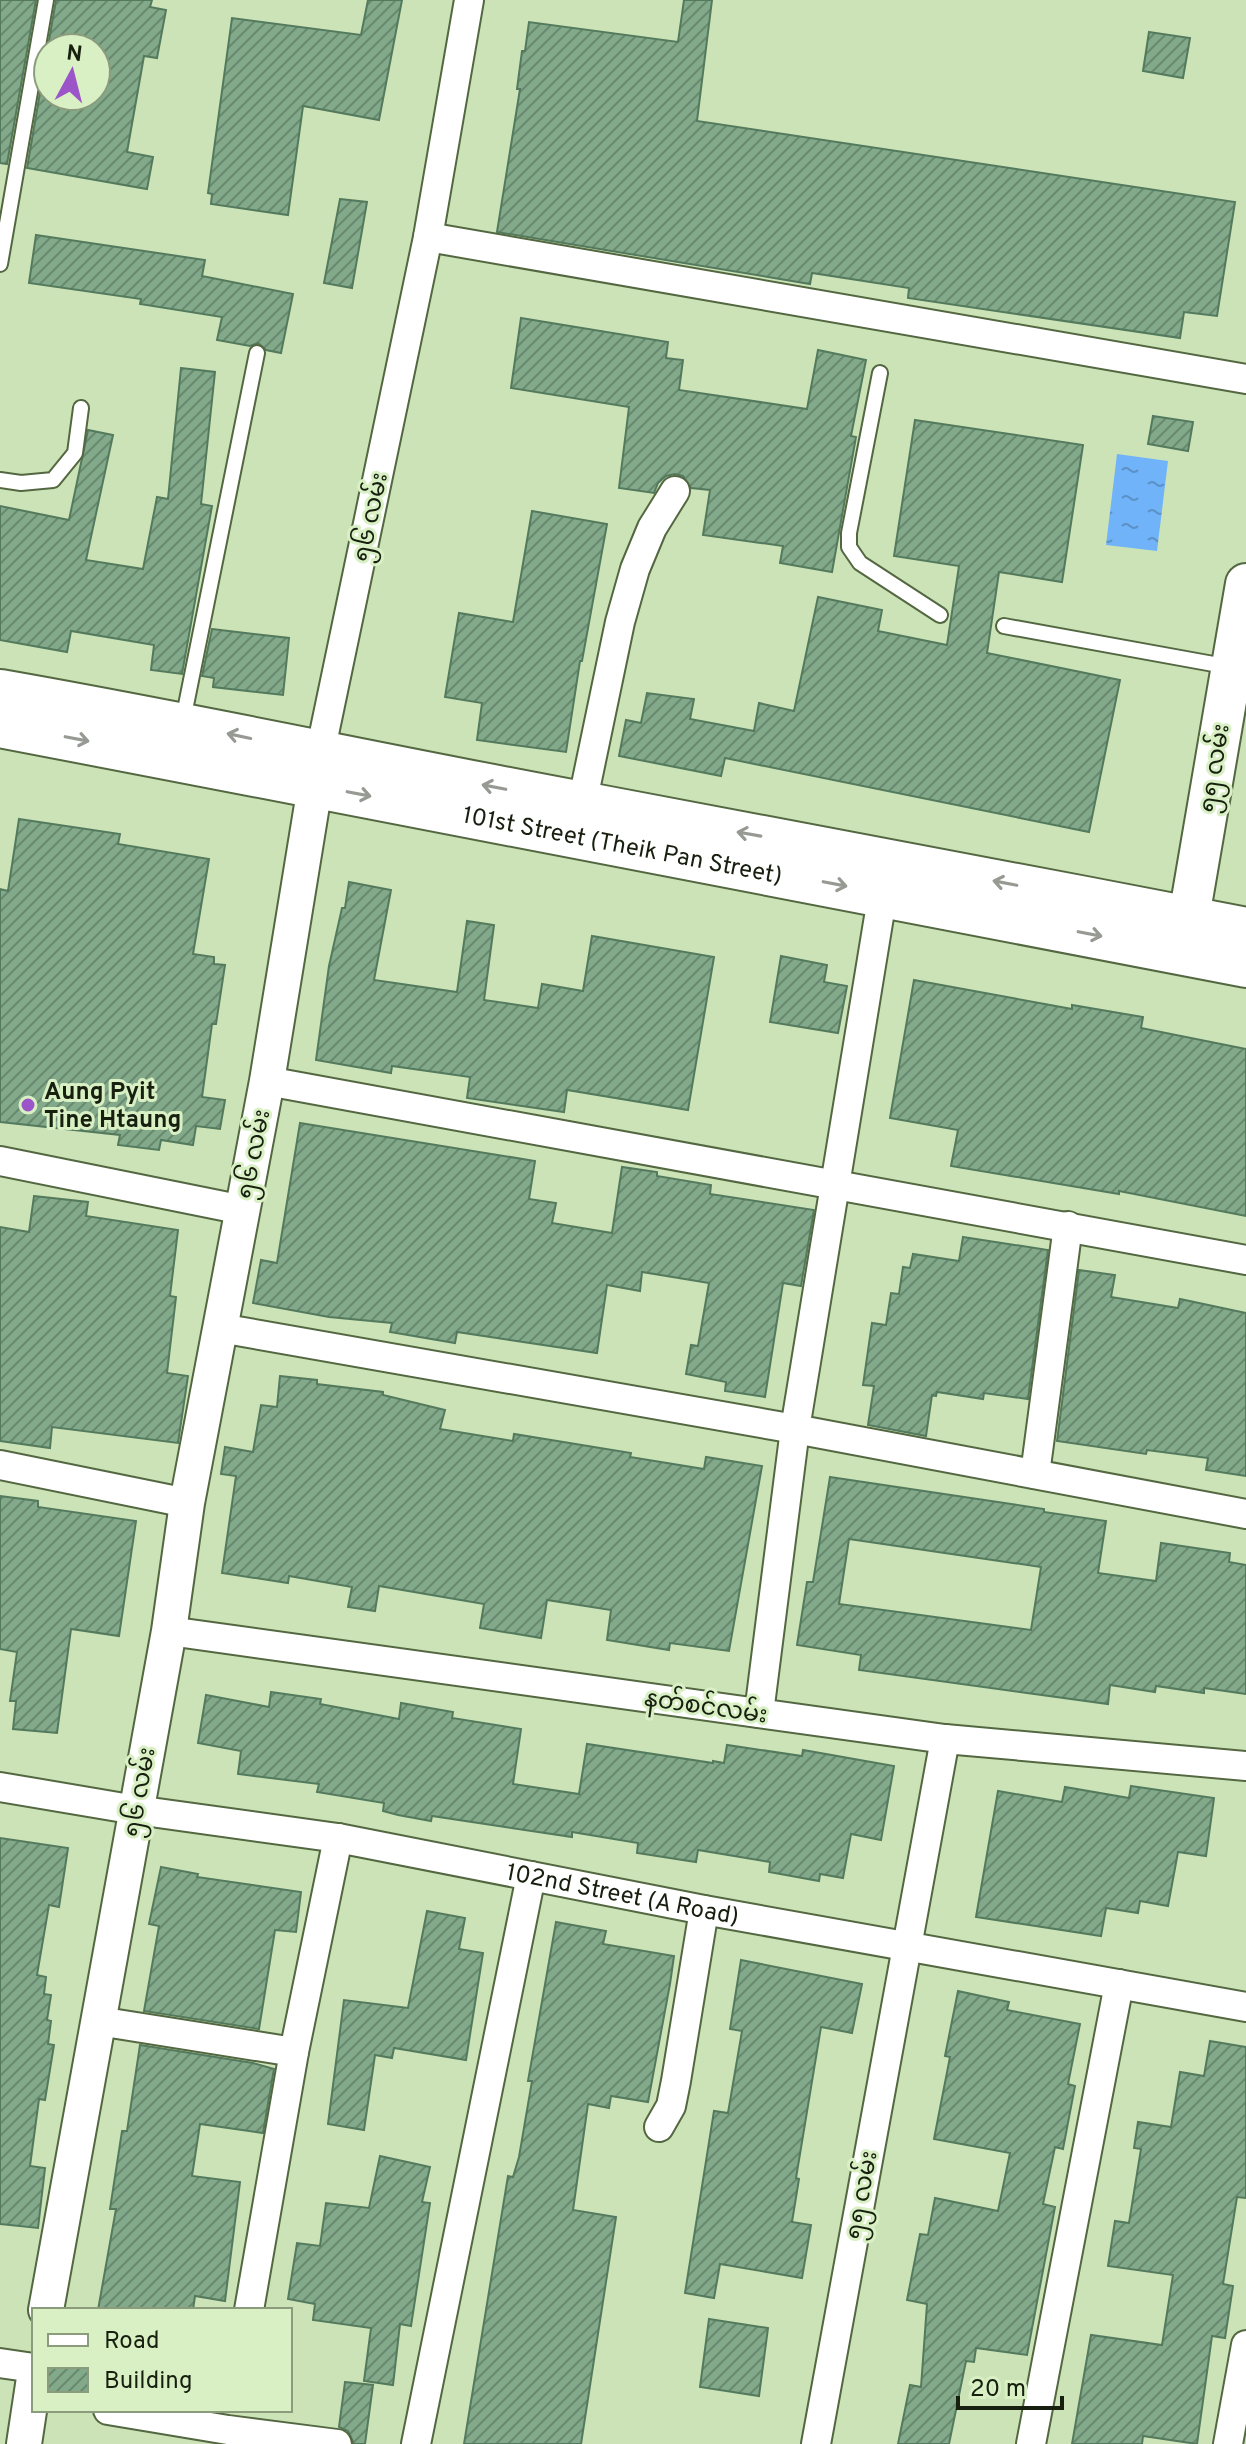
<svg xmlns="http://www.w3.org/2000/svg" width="1246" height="2444" font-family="Overpass,'Noto Sans Myanmar',sans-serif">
  <defs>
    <pattern id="water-ripples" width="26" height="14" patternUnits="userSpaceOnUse" patternTransform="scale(2)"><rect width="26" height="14" fill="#70b3f8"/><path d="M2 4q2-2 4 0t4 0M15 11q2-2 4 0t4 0" fill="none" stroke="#5b91c7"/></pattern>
    <pattern id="building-hatch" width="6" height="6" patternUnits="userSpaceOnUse" patternTransform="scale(2)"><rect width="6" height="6" fill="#82a98a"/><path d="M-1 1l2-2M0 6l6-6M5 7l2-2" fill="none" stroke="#69896f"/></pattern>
  </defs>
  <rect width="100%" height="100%" fill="#cce3b8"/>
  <!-- water -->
  <path fill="url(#water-ripples)" d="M1117,454l51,7 -11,90 -51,-6z"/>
  <!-- building -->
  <path fill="url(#building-hatch)" stroke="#547a5d" stroke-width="2" fill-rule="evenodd" d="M0,0h36l-29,164 -7,-1z
    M56,0h96l-2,7 16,3 -9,48 -13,-2 -17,96 26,5 -6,32 -120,-21zM48,48h48v48h-48z
    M368,0h34l-23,120 -76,-14 -15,109 -77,-11 1,-10 -4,-1 24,-175 129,17z
    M684,0h28l-15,121 538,81 -18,114 -33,-4 -4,26 -272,-40 1,-10 -97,-15 -2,11 -313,-52 23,-143h-3l5,-38h3l4,-29 149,20z
    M1149,32l41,6 -7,40 -40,-7z
    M340,199l27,3 -15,86 -28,-5z
    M36,235l169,25 -3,16 91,18 -12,59 -15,-3 -8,-7 -8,3 -33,-6 5,-23 -82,-13 1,-5 -112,-16z
    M521,318l147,24 -2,16 17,2 -4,30 128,19 11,-59 48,10 -15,76 5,1 -24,135 -52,-9 3,-17 -80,-11 7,-45 -19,-2 -8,-12 -8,-2 -9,2 -8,7 -4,10 -35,-5 10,-81 -118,-19z
    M181,368l34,4 -14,132 11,2 -30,168 -31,-4 3,-25 -83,-14 -4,21 -67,-12v-134l69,14 19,-90 25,5 -27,125 57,9 14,-72 11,2z
    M1153,416l40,6 -5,29 -40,-7z
    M915,420l168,25 -21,137 -63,-10 -12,81 133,27 -31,152 -364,-74 -4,18 -102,-20 7,-36 15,3 6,-30 47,6 -4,20 64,12 5,-28 35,8 24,-114 64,13 -4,21 69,14 12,-79 -65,-10z
    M532,511l75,13 -25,137h-2l-14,91 -89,-12 5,-37 -37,-6 14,-84 54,9z
    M212,629l77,9 -6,57 -70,-8 1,-9 -12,-2z
    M19,819l101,15 -2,10 91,15 -16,95 21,3v7l11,1 -9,59h-4l-10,73 23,3 -5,29 -24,-3 -3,19 -32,-5 -2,10 -41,-5 2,-10 -120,-13v-233l8,2z
    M349,882l42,8 -17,90 83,12 10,-71 27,4 -10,75 54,8 4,-24 41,7 9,-55 122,21 -26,153 -121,-20 -3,22 -97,-14 3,-21 -78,-11 -1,7 -75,-13 13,-94 13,-58h3z
    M781,956l46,9 -3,17 23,4 -9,47 -68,-11z
    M914,980l158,29v-4l71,12 -2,11 105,21v167l-127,-25v3l-168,-28 7,-36 -68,-12z
    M300,1123l235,38 -6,38 27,4 -4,20 60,10 10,-66 35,5v4l54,9 -1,9 104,16 -13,76 -18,-3 -18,114 -40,-6 1,-9 -40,-8 5,-29 7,1 11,-63 -67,-11 -2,19 -33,-6 -10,68 -140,-21 -2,11 -65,-11 2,-9 -63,-6 -76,-14 8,-43 16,3z
    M34,1196l54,6 -2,14 92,14 -8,66 6,1 -9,76 21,3 -10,67 -126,-16 -2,21 -50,-7v-214l29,5z
    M963,1237l85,13 -20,149 -44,-6 -1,6 -46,-7 -1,4 -4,-1 -6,41 -58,-11 6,-39 -11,-1 9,-62 14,2 5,-32 8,1 4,-27 7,1 3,-14 46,7z
    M1079,1270l36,5 -4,22 67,11 2,-9 66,14v163l-40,-6 2,-12 -61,-8 -1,4 -89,-13z
    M280,1376l37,4v4l66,8v3l62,15 -5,19 73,12 1,-7 117,19 -1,4 74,12 2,-12 56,9 -33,185 -59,-8 -1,7 -62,-10 4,-30 -64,-10 -6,38 -61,-10 4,-24 -105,-18 -4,25 -27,-4 4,-20 -63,-11 -1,7 -66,-10 14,-97 -15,-2 4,-27 28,5 8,-47 16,2z
    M830,1477l214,32v3l62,9 -8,52 58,8 5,-38 69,10 -1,9 17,3v129l-42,-6v5l-48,-7 -1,6 -45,-7 -2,19 -249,-34 2,-15 -64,-10 10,-63h6zM849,1539l192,28 -10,63 -192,-26z
    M0,1496l38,5v6l98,14 -17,115 -48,-7 -14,104 -44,-4 3,-28h-6l7,-49 -17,-3z
    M271,1692l50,7 -1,5 79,15 2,-16 52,9 -1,6 69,11 -8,55 66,10 8,-50 126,19v-2l11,2 3,-18 75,11 1,-6 91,16 -13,74 -30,-6 -8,44 -23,-4 -1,7 -50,-9 1,-10 -72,-12 -2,12 -59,-9 1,-10 -66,-11v5l-140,-21 -1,5 -33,-6 -15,-4 1,-8 -67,-11 2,-8 -81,-10 3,-23 -43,-8 8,-48 63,12z
    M1131,1786l83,12 -8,58 -28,-4 -10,54 -28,-5 -2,12 -32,-5 -5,28 -125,-19 22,-126 64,11 3,-15 64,11z
    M0,1838l68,10 -9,59 -10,-2 -12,70 9,2 -2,17 7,1 -4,25 4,1 -3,23 6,1 -9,55 -6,-1 -9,67 15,2 -7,60 -38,-4z
    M161,1867l37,7 -1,3 104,15 -5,40 -21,-2 -16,99 -115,-18 15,-85 -10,-2z
    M427,1911l38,7 -6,31 24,4 -17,107 -72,-12 -2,10 -17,-3 -11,75 -36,-6 16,-124 64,8z
    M556,1922l50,9 -3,13 71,12 -4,28 -22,118 -37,-6 -2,12 -21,-4 -15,106 43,7 -35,227h-117l44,-268 5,1 6,-20 13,-76h-4z
    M741,1960l121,24 -10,49 -31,-6 -25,151 3,1 -7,43 19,3 -9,53 -82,-14 -6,34 -29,-5 29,-182 14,2 14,-82 -12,-2z
    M958,1991l51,11 -2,8 73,14 -12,60 7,2 -12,63 -8,-2 -12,57 12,3 -28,148 -51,-7 -2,14 -8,-1 -17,83h-51l12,-59 11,2 6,-83 -20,-4 13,-66 8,1 7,-37 63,13 12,-58 -76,-14 16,-82 -5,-1z
    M1210,2041l36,6v151l-9,-1 -14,87 10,2 -8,52 -13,-2 -15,108 -54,-8 -1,8h-70l19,-109 71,10 11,-70 -65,-9 7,-45 14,2 12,-74 -7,-1 4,-26 33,5 9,-55 24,4z
    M140,2045l113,18 21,6 -11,64 -63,-9 -8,52 48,6 -15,119 -30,-5 -2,14h-95l18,-101h-6l12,-78h5z
    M380,2156l50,11 -8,35 8,1 -19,123 -11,-2 -7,61 -29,-4 7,-53 -58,-8 2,-16 -27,-5 9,-56 23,3 6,-43 43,5z
    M709,2319l59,9 -9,68 -59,-9z
    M345,2382l28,3 -8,59h-11l-6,-13 -9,-4z"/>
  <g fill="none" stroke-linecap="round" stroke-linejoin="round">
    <defs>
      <path id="service" d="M0,264l46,-264
        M880,373l-31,160v14l11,16 80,52
        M0,480l21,3 32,-3 22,-27 6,-45
        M1004,626l226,41
        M183,720l74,-367"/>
      <g id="minor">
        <path d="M428,237l818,142"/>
        <path d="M320,753l108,-516 41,-237"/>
        <path d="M582,804l38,-182 15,-53 17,-41 23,-37"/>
        <path d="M267,1081l979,179"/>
        <path d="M0,1161l243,49"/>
        <path d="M220,1328l575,101 451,85"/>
        <path d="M0,1465l187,38"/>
        <path d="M1035,1474l33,-248"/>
        <path d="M169,1631l776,108 301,27"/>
        <path d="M759,1713l36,-284 90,-549"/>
        <path id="s1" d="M0,1787l136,23 202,28 366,72 542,97"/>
        <path d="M98,2021l196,31"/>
        <path d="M659,2127l12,-21 5,-25 28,-171"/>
        <path d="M249,2310l45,-258 44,-214"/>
        <path d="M0,2363l34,5"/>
        <path d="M108,2410l120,20 109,14"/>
        <path d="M416,2444l115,-568"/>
        <path d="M816,2444l129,-705"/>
        <path d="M1031,2444l88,-460"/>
        <path d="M1228,2444l18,-99"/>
      </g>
      <path id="tertiary" d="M46,2310l123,-679 18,-128 80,-422 52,-319
        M24,2444l10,-66"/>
      <path id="secondary" d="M1183,952l63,-368"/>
      <g id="primary">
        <path d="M0,692c195,34 388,76 582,112 222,42 443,83 664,126"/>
        <path id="s2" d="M0,725l1246,240"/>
      </g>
    </defs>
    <!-- service casing -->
    <use href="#service" stroke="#536741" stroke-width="18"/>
    <!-- minor casing -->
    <use href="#minor" stroke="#536741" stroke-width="32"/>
    <!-- tertiary casing -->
    <use href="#tertiary" stroke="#536741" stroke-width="38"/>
    <!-- secondary casing -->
    <use href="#secondary" stroke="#536741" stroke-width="44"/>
    <!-- primary casing -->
    <use href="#primary" stroke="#536741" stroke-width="48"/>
    <!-- service -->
    <use href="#service" stroke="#fff" stroke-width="14"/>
    <!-- minor -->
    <use href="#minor" stroke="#fff" stroke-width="28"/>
    <!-- tertiary -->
    <use href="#tertiary" stroke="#fff" stroke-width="34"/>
    <!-- secondary -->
    <use href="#secondary" stroke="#fff" stroke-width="40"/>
    <!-- primary -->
    <use href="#primary" stroke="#fff" stroke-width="44"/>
  </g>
  <!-- one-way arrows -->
  <defs><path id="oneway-shaft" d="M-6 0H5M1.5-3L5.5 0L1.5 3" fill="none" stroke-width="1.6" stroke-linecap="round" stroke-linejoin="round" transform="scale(2)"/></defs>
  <g stroke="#979a93">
    <use href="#oneway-shaft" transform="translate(239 736) rotate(-168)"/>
    <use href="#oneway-shaft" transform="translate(77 739) rotate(11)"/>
    <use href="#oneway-shaft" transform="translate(494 787) rotate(-169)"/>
    <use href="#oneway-shaft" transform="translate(359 794) rotate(11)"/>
    <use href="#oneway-shaft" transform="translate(749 834) rotate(-170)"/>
    <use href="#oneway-shaft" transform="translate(1005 883) rotate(-169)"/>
    <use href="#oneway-shaft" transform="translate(835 884) rotate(11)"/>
    <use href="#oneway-shaft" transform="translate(1090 934) rotate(11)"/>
  </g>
  <!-- markers -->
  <circle fill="#9c55c8" stroke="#d9f0c5" stroke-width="3" cx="28" cy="1105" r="8"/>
  <g text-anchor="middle" stroke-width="6" stroke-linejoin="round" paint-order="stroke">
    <!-- street labels -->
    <g font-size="24" fill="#171f0f" stroke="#d9f0c5">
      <text transform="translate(370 517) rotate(-78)" y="8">၅၆ လမ်း</text>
      <text transform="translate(1214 768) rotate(-81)" y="8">၅၅ လမ်း</text>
      <text dy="8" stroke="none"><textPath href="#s2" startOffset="634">101st Street (Theik Pan Street)</textPath></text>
      <text transform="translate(253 1154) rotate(-79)" y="8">၅၆ လမ်း</text>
      <text transform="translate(706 1706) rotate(8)" y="8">နတ်စင်လမ်း</text>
      <text transform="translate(139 1792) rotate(-80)" y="8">၅၆ လမ်း</text>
      <text dy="8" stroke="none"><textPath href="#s1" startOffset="632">102nd Street (A Road)</textPath></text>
      <text transform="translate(861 2195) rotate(-80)" y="8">၅၅ လမ်း</text>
    </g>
    <!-- poi labels -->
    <g font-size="24" font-weight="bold" fill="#171f0f" stroke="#d9f0c5" text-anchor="start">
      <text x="44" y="1099">Aung Pyit<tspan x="44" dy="28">Tine Htaung</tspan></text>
    </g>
  </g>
  <!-- legend -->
  <rect x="32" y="2308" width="260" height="104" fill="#d9f0c5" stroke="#8b9c7c" stroke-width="2"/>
  <rect x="48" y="2334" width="40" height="12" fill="#ffffff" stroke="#8b9c7c" stroke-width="2"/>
  <text x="104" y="2348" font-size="24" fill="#171f0f">Road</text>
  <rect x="48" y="2368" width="40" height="24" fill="url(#building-hatch)" stroke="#8b9c7c" stroke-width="2"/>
  <text x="104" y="2388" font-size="24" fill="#171f0f">Building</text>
  <!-- north arrow -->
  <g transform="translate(72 72) rotate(7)"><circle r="38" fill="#d9f0c5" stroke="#8b9c7c" stroke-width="2"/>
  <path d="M0-6L14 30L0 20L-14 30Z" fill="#9c55c8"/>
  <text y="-12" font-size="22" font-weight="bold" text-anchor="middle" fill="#171f0f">N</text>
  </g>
  <!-- scale -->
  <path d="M958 2396v12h104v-12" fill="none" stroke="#171f0f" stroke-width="4"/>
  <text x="970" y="2396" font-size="24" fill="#171f0f" stroke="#d9f0c5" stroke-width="6" paint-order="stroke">20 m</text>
</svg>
